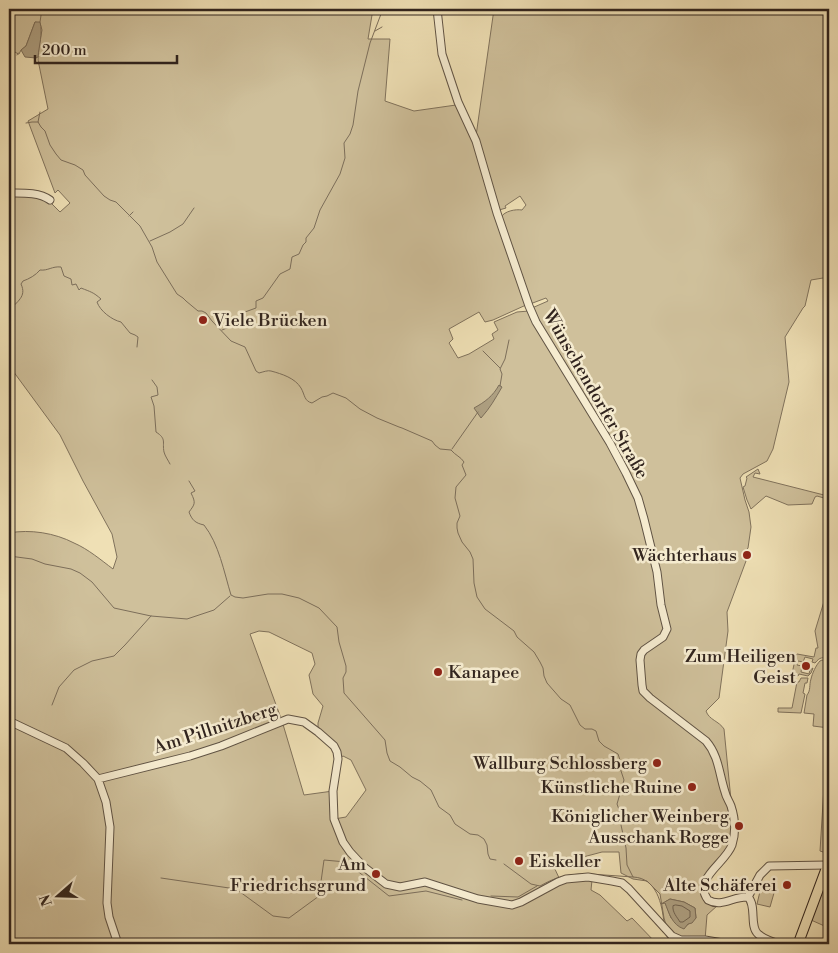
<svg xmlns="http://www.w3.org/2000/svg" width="838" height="953" font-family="'Libre Bodoni',serif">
  <rect width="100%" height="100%" fill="#efe0b5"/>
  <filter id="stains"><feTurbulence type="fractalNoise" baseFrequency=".004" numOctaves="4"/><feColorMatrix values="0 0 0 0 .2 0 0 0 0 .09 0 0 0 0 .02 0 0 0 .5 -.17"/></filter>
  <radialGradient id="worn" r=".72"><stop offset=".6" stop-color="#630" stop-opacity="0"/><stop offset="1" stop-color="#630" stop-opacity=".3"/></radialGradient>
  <!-- green -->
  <path fill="#cfc09b" stroke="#80725c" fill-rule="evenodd" d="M9,9h364l-5,30h22l-5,62 29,10 42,-6 14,24 56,176 -33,15 -8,2 -6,-10 -30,17 4,10 -4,4 9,15 11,-4 25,-15 -2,-5 6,-4 -4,-8 23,-10 12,-1 87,147 21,45 13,48 14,74 -1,8 -19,14 -4,42 70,59 18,58 5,18 -5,25 -25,32c-3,10 -2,14 4,21l11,3 -11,10 -2,25h-24l-13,-8 -4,-14 -4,-24 -13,-13 -14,-2 -12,-6 -2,-21h-17l-49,13 8,17 31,-2 -1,10 9,5 27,26 5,-3 25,26h-648v-411c21,-4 46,0 65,10 14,6 27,17 39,26l4,-12 -5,-23 -29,-53 -23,-46 -47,-64 -4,-2v-173h26l14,5 11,11 10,-9 -12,-13 -3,3 -27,-72 20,-12 -10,-49 1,-14 3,-16 -2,-7 -5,-1 -9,24 -5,4 -2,4h-1l-9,-6zM259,631l10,1 43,21 3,11 -6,11 4,19 10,12 -5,17v9l19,20 1,7 5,-3 8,4 15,30 -20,27 -12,2 -1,-28 -29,4 -22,-74 -32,-87zM670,899l14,3 11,6 1,10c-4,4 -7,5 -11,9l-14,-9 -6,-16z
    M494,9h335v268l-18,3 -6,26 -2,2 -18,29 4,45 -16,67 -6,12 -24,13 -3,4 5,22 4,12 2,15 -3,21 -5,6 3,7 -19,51 1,19 -9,67 -13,13c3,9 13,10 18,18l7,71h-1l-14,-48 -67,-57 -5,-8 -1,-33 24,-19 -29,-140 -100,-173 -6,-14 16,-7 -2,-3 -16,6 -29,-87c4,-6 14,-8 21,-7l4,-5 -6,-9 -15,10 1,2 -7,2 -23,-74z
    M758,469l2,5 -5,-1 -2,4 71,18v3l-7,-2 -2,1 -3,7 -24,1 -22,-9 -15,13 -4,-9 -4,-13 2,-1 2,-8 -1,-1z
    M829,585v74c-7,-2 -9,-2 -14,4l-3,-1 1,-3 -8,-2 -2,5 -5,-1 -1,4 5,1 -1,6 8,2 1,-4 3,-2 -2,5 -3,3 -9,-2 -1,2 -6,-2 4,-19 1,-1 17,3 2,-9h2l-3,-17z
    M822,660l7,2v66l-16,-2 1,-12 -10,-1 3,-18c4,-5 2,-10 4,-16 1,-5 5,-14 9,-18z
    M801,678h7l-1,5h-2l-2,10 2,1 -4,19 -23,-1v-4h14l5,-26h2z
    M825,771h4v83l-9,-3z
    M829,873v55l-18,-8z
    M762,883l14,3 -6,21 -13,-3z"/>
  <!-- water -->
  <path fill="#aea082" stroke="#7c6e5a" d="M35,22h5c3,12 -1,23 -2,35l-2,1 -11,-1 -4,-7 5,-4z
    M499,385l3,2c-7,12 -12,21 -21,31l-7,-10c11,-6 19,-12 25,-23z
    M670,899l14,3 11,6 1,10 -4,5 -4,1 -4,5c-12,-4 -15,-16 -19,-26l-4,1z"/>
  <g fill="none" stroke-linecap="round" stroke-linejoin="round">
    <!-- shore -->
    <path stroke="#706250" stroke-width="1" d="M676,905l6,1 8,5v6l-7,5h-3c-3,-5 -8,-10 -7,-16z"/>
    <!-- stream -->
    <path stroke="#7c6e5a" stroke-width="1" d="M40,22l2,-13
      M375,31l7,-4
      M17,55l1,-2
      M40,112l-2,10 3,5 4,4 5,14 6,9 5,6 14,5 8,5 2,5 19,21 6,4 6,2 24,24 12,21 5,15 20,32 6,4 3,3 12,10h4l4,2 6,8 19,20 14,6 11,24 3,2c4,-1 9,-3 12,-2 11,3 24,7 30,17 4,7 3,13 11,15l10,-6 5,-1 6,-3 13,5 14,11 17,9 22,9 3,1 30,13 3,4 5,4 11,1c4,5 10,7 13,12l-2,3 4,10 -10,12 -1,11 5,18 -3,7v5l1,5 4,9 8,10 3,7 1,24 3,14 8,12 29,22 3,6 17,15 6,10 3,6 1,8 3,7 14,16 9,6 10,20 5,4h7l4,2 3,10 5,5 14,8 2,6 -1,5 5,15 -7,24 4,11v10l5,23 1,17 6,12c24,1 29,27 31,46
      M26,123l6,-1h6
      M129,216l4,-4
      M150,241l20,-9 13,-8 11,-16
      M9,311c8,-10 18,-14 12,-27l2,-3c6,-2 13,-6 17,-11 8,1 12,-4 21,-3l3,9 7,3 1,6 4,-1 3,6 2,-2c10,4 12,4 20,11l-4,3c3,9 15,18 24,20l9,11 5,2 3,2 -1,10
      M222,330l10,-4 7,-6 6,-8 11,-4v-7l7,-3 17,-24 10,-5 2,-12 7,-3 4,-9 3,-3v-4l8,-10 6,-18 20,-36 5,-16 -1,-15 6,-9 3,-9 5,-34 12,-48 11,-29 5,-5
      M483,351l17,17
      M152,380l5,7 1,8 -7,2 3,9 2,26c11,7 6,10 8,20 1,4 4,8 6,12
      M500,386l2,-12 -2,-5 5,-10 4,-19
      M452,449l26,-37
      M189,481l6,10 -4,2c5,10 4,11 -2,19 3,8 6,11 15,13 15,19 20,47 27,70l4,2 8,1 25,-4h14l17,4 20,10 18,19 2,15 7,24v6l-3,6 1,15 41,47 2,13 3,8 10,6 12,10 8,4 11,9 8,17 11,8 5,9 15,10 8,1 6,4 3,6 1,9 2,5 6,1
      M9,556l23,3 13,5 26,5 9,4 12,9 22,26 37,8 36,3 27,-9 16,-14
      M52,705l7,-18 15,-17 18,-9 22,-5 11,-11 26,-29
      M504,864l27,20 9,2c16,-9 27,-12 46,-12
      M590,874l43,3
      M161,878l75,11 37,27 16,2 30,-22 5,-36 22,2 43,34 37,-5 36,9
      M491,896l27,1 19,-11
      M666,935l3,4 4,4 34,1"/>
    <defs>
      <path id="minor" d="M437,9l5,45 16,48 18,39 21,72 32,93 7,16 74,121 16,30 12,25 6,21 13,53 4,33 6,24 -4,8 -19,13 -3,4 -1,6 2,25 1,6 7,7 56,43c13,15 13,33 19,51 1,5 4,9 6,14 4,12 5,26 1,39 -7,19 -40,34 -24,55 14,8 25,-4 40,-3
        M9,193c13,0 30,-1 41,7
        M9,721l57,27 17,15 15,16 8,23 4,25 -3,76 2,14 9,27
        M98,779l92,-23 31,-10 67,-27 16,3 14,10 16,14 3,6 1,7 -5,32 1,28 9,23 7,10 14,15 22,17 14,3 25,-5 53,17 34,6 9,-3 37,-20 8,-3 22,-2 24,4 10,2 7,6 43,47 9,4h24l24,4
        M748,897l12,-22 9,-9 58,-1
        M748,897c9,9 1,29 10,37 6,5 15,8 22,10"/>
      <path id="major" d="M798,944l31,-83"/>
    </defs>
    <!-- minor casing -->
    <use href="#minor" stroke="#605344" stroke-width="9"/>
    <!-- major casing -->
    <use href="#major" stroke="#31241e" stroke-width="11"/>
    <!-- minor -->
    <use href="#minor" stroke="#f5ebcf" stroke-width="7"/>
    <!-- major -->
    <use href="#major" stroke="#efe0b5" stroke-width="9"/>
  </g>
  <!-- markers -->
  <g fill="#8f2418" stroke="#f5ebcf" stroke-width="2">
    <circle cx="203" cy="320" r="5"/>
    <circle cx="747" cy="555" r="5"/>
    <circle cx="806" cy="666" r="5"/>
    <circle cx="438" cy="672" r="5"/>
    <circle cx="657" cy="763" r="5"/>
    <circle cx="692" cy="787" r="5"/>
    <circle cx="739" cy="826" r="5"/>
    <circle cx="519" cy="861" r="5"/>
    <circle cx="376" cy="874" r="5"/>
    <circle cx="787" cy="885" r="5"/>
  </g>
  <g text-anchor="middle" stroke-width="5" stroke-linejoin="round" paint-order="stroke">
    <!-- poi labels -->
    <g font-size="18" fill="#31241e" stroke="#f5ebcf" text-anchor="end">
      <text x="213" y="326" text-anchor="start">Viele Brücken</text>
      <text x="737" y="561">Wächterhaus</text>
      <text x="796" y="662">Zum Heiligen<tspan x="796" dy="21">Geist</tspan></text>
      <text x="448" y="678" text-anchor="start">Kanapee</text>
      <text x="647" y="769">Wallburg Schlossberg</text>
      <text x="682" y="793">Künstliche Ruine</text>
      <text x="729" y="822">Königlicher Weinberg<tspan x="729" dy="21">Ausschank Rogge</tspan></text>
      <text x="529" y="867" text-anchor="start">Eiskeller</text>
      <text x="366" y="870">Am<tspan x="366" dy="21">Friedrichsgrund</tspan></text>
      <text x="777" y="891">Alte Schäferei</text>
    </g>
    <!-- street labels -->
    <g font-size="18" fill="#31241e" stroke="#f5ebcf">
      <text transform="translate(596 394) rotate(60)" y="6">Wünschendorfer Straße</text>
      <text transform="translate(215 728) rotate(-18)" y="6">Am Pillnitzberg</text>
    </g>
  </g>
  <!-- margin -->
  <rect width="838" height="953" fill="none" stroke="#efe0b5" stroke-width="30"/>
  <rect x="10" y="10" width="818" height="933" fill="none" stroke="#31241e" stroke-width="2.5"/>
  <rect x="15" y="15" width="808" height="923" fill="none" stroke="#31241e"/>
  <!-- north arrow -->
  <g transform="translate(58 896) rotate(250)" stroke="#f5ebcf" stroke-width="4" paint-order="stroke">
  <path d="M0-4L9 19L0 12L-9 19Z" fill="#31241e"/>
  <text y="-8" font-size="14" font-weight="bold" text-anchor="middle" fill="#31241e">N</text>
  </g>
  <!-- scale -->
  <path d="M35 55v8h142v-8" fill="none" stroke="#31241e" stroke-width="2.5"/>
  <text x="42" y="55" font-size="15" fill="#31241e" stroke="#f5ebcf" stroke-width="4" paint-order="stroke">200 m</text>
  <rect width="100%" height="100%" filter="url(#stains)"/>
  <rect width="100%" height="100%" fill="url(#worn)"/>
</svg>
